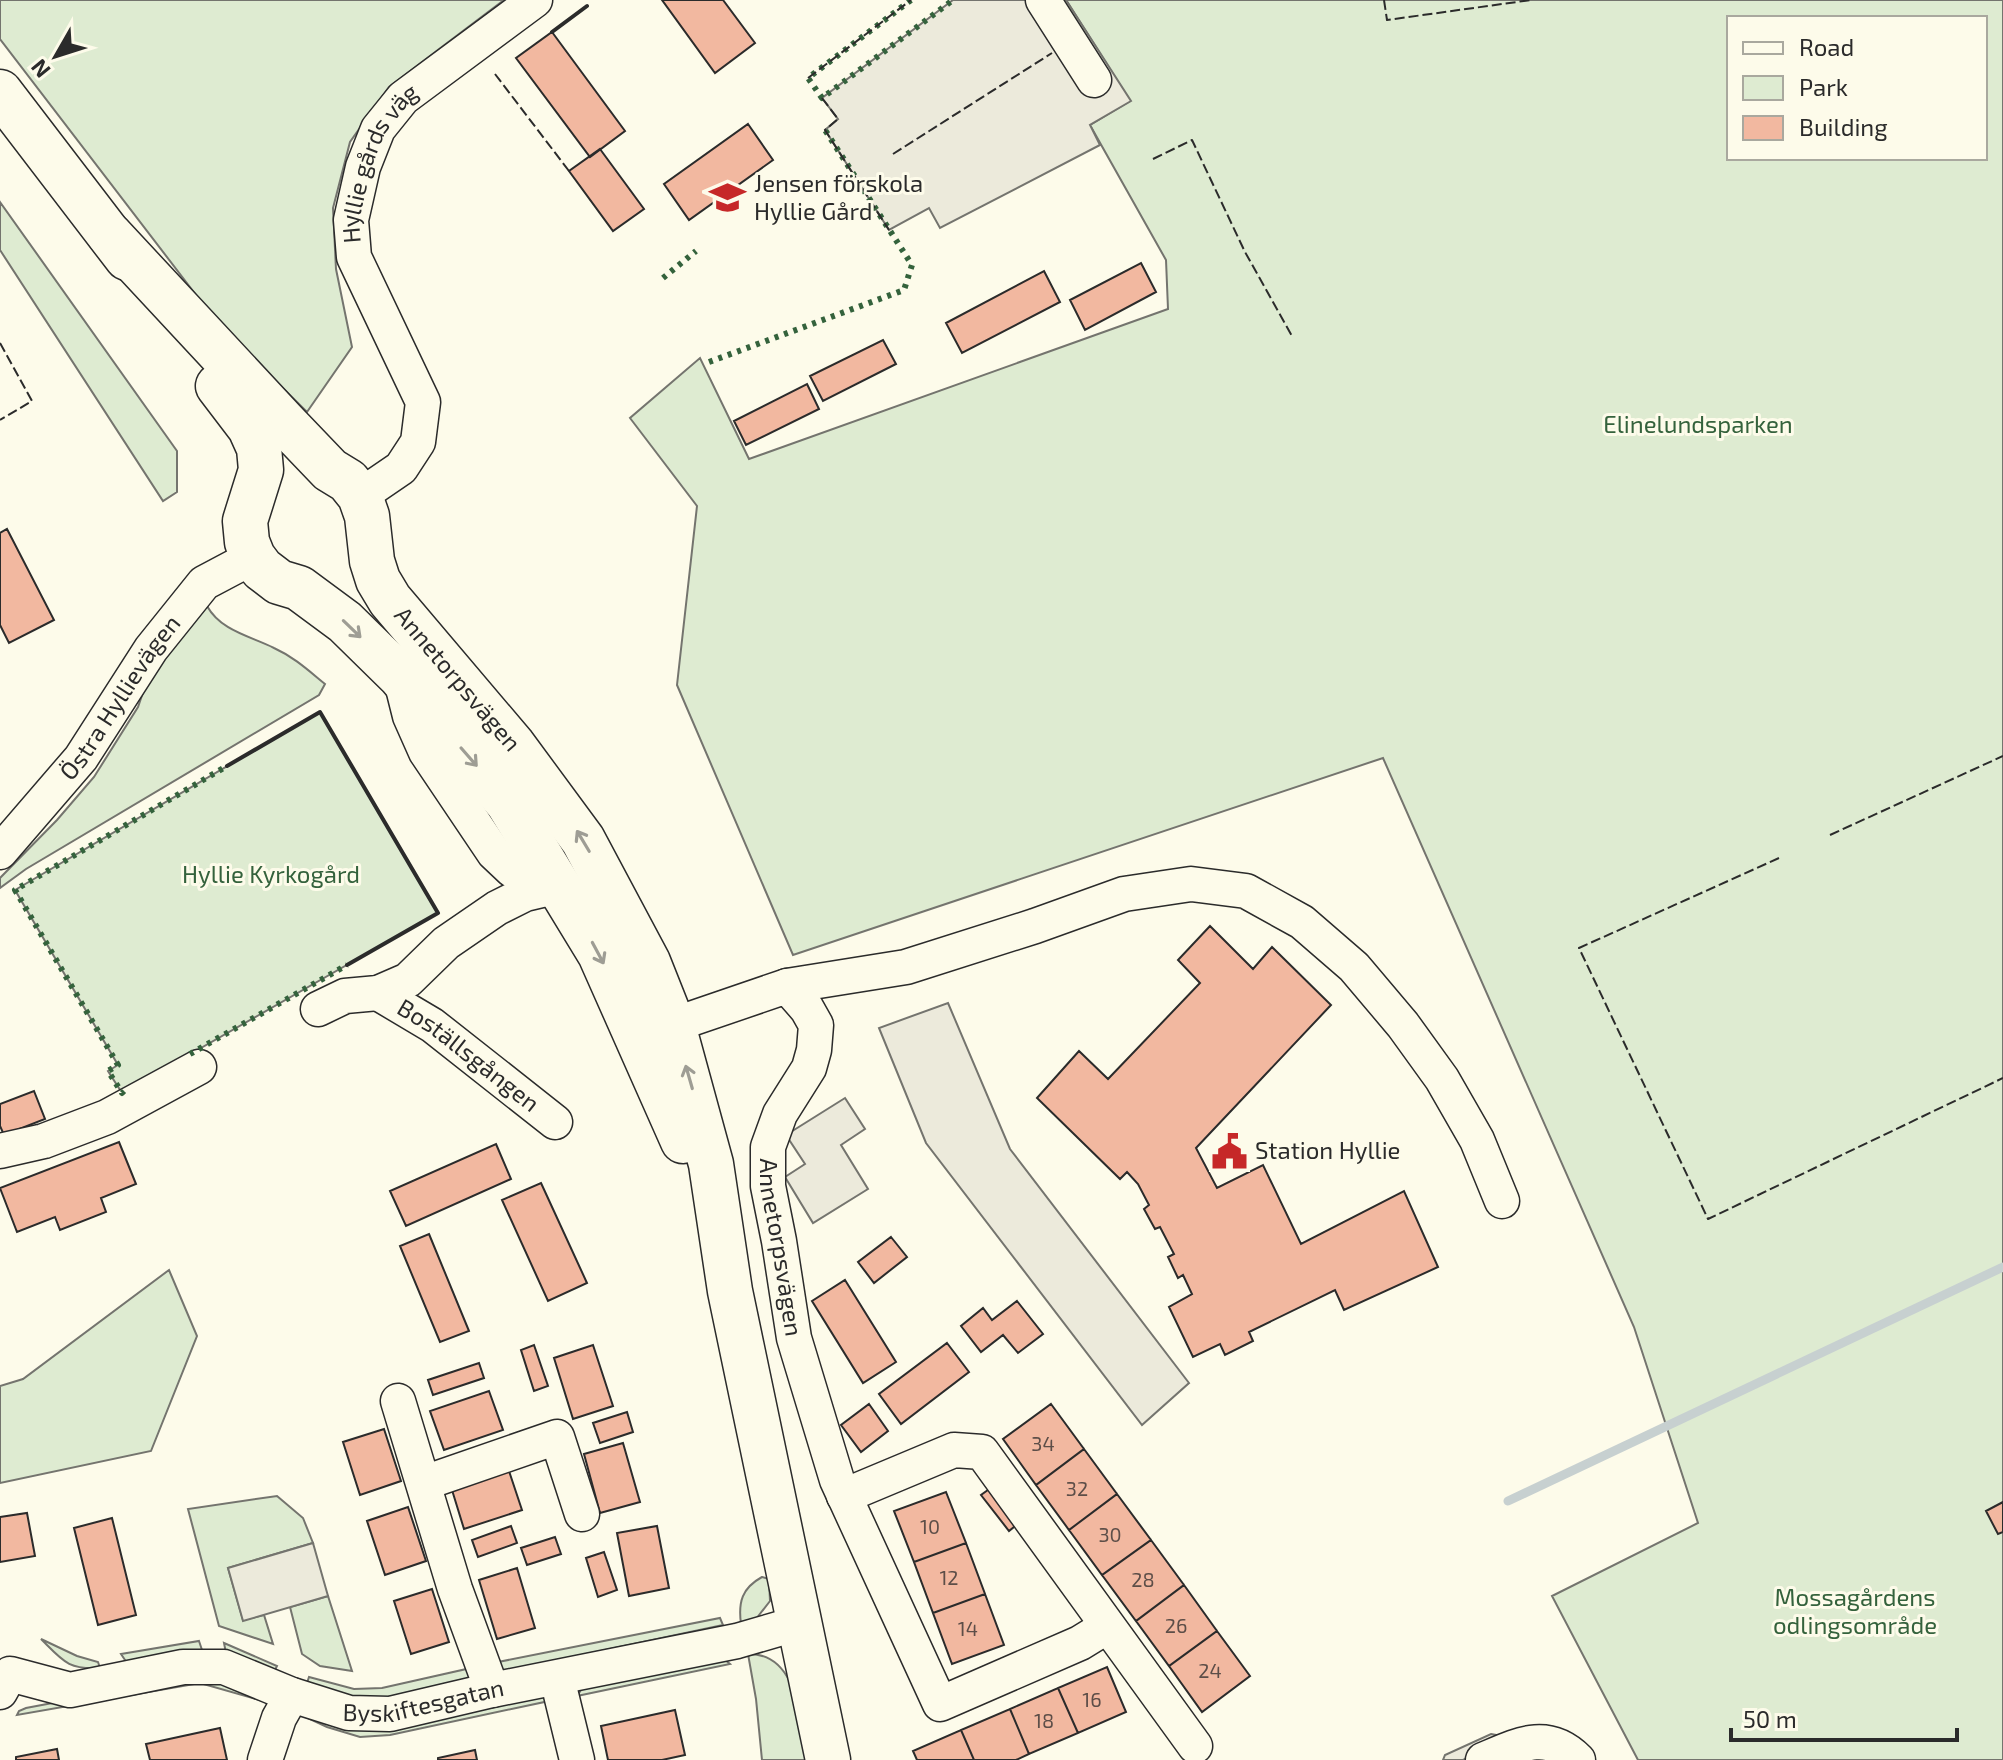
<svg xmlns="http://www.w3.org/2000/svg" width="2003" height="1760" font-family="'Exo 2',sans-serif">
  <rect width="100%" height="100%" fill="#fdfbea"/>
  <!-- green -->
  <path fill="#deebd1" stroke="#74746e" stroke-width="2" fill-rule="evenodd" d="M0,0h504l-115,87 -39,55 -17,66 3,61 16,78 -45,65 -88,-87 -219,-286z
    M1066,0h937v1760h-365l-86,-164 146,-73 -64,-196 -251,-569 -590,197 -116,-270 20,-179 -67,-88 70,-60 49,101 419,-150 -2,-49 -76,-135 40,-24zM1729,18h256v140h-256z
    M0,202l177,249v41l-14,9 -163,-251z
    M207,606c14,25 43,30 67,42 20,9 35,23 51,36l-6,11 -293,174 -26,19v-10l57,-58 37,-43 44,-70 13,-38z
    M320,712l118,201 -316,180 -14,-22 10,-6 -103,-175z
    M169,1270l28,66 -46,115 -151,32v-97l23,-7z
    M277,1496l26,22 10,25 -85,25 15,52 21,-5 9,29 -54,-18 -31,-117z
    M762,1577l7,2 1,22 -14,18 -15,5c-3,-22 1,-36 21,-47z
    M328,1596l24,75 -32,-5 -18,-12 -12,-47z
    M720,1618l3,7 -222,47 -3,-10z
    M41,1639l36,17 21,6 2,6c-32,2 -37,-7 -59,-29z
    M199,1641l4,12 -74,13 -8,-12z
    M224,1643l53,23 -3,6 -48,-19z
    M748,1654c51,-1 52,68 61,106h-47l-6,-61z
    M724,1659l6,5 -153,32 6,-9z
    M471,1668l3,8 -5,4 -76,18 -44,-1 -42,-14 2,-6 45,12 28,-1z
    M185,1678l38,5 47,20 -70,-20 -183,32 2,-4 7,-3z
    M544,1695l5,6 -159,34 -30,2 -33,-10 -28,-13z"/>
  <!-- parking -->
  <path fill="#eceadb" stroke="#74746e" stroke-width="2" d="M953,0h113l65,101 -41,24 10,20 -160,83 -11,-20 -40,22 -64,-100 13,-11 -16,-21z
    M948,1003l62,146 179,234 -47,42 -216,-282 -47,-115z
    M845,1098l20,31 -24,16 27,44 -55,34 -28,-46 20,-13 -19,-29z
    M313,1543l15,53 -85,25 -15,-53z
    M1491,1734l21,4 -49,22h-20l2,-5z"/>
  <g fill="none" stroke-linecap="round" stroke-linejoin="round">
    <!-- stream -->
    <path stroke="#c7d0d0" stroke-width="9" d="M1508,1501l495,-234"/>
  </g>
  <!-- building -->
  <path fill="#f2b8a0" stroke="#2b2b2b" stroke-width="2" d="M662,0h61l32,43 -40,30z
    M552,32l73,99 -35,26 -74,-99z
    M748,124l25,36 -84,60 -25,-36z
    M600,149l44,60 -31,22 -44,-60z
    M1141,263l15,29 -71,38 -15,-30z
    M1044,271l16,31 -98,51 -16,-30z
    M883,340l13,24 -73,37 -13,-25z
    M807,384l12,25 -73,36 -12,-24z
    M7,529l47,91 -45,23 -9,-18v-92z
    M1210,926l43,43 19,-22 59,58 -135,143 21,40 46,-23 38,79 103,-53 34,76 -94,43 -9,-20 -86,42 4,9 -28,14 -5,-11 -27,13 -24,-50 23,-13 -9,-19 -5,3 -10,-21 6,-3 -14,-27 -5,2 -11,-20 5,-4 -11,-21 -11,-12 -7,7 -83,-81 42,-47 29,28 92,-96 -22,-23z
    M34,1091l11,28 -41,16 -4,-9v-22z
    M119,1142l17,42 -35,14 5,14 -46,18 -5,-13 -38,15 -17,-44z
    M496,1144l15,35 -105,47 -16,-35z
    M541,1183l46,100 -39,18 -46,-101z
    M429,1234l40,97 -29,11 -40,-96z
    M891,1237l16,20 -33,26 -16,-21z
    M845,1280l51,82 -33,21 -51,-82z
    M1017,1301l26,33 -25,19 -15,-18 -22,17 -20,-26 22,-18 9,12z
    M947,1343l22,29 -68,52 -22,-30z
    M534,1345l14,41 -14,5 -13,-41z
    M593,1345l20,61 -40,13 -19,-61z
    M479,1363l5,15 -51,17 -5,-15z
    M489,1391l14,39 -59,20 -14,-39z
    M869,1404l19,27 -27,21 -20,-27z
    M1051,1404l33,45 -48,36 -33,-46z
    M627,1412l6,20 -33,11 -7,-20z
    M384,1429l17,52 -41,14 -17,-53z
    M623,1443l17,59 -40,11 -16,-59z
    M1084,1449l33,45 -48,36 -33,-45z
    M509,1471l13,39 -58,19 -12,-39z
    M992,1487l28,35 -11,9 -28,-36z
    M946,1492l20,51 -52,19 -20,-51z
    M1117,1494l34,46 -49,35 -33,-45z
    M2003,1502v30l-5,2 -12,-23z
    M408,1507l18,54 -41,14 -18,-54z
    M27,1513l8,43 -35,6v-45z
    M112,1518l24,97 -38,10 -24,-97z
    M511,1526l6,17 -39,14 -6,-17z
    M657,1526l12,62 -40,8 -12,-63z
    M555,1537l6,17 -34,11 -6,-17z
    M1151,1540l33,45 -48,36 -34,-46z
    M966,1543l19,51 -52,19 -19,-51z
    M604,1552l13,38 -19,7 -12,-39z
    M517,1568l18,60 -38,11 -18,-59z
    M1184,1585l33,46 -48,35 -33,-45z
    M432,1589l17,53 -38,12 -17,-53z
    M985,1594l19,51 -52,19 -19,-51z
    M1217,1631l33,45 -48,36 -33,-46z
    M1107,1667l19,45 -48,21 -20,-45z
    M1058,1688l20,45 -49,21 -19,-45z
    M1010,1709l19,45 -13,6h-42l-13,-30z
    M675,1710l10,45 -23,5h-54l-7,-34z
    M220,1728l7,32h-77l-4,-16z
    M961,1730l13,30h-57l-4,-9z
    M57,1749l2,11h-43v-3z
    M475,1750l2,10h-39v-2z"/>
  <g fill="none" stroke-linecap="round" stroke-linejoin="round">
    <defs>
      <g id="minor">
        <path d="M1043,0l51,80"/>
        <path id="s1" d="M360,496l41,-28 17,-26 5,-40 -69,-145 -3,-37 12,-53 15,-38 25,-31 132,-98"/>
        <path d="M402,684l8,32 16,36 68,101 18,17 46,15"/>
        <path id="s2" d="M0,852l81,-94 70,-109 53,-66 49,-26"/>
        <path d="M787,986l119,-19 129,-41 89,-32 67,-10 55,7 56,31 52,45 49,58 39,54 35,61 25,61"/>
        <path id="s3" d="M378,993l54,32 123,97"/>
        <path d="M318,1009l27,-13 33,-3 30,-13 38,-37 51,-35 28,-14 34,-8"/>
        <path id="s4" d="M652,1037l21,-12 114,-39 20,23 9,16 -2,25 -5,18 -29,46 -12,33v39l11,55 15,97 43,142 103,224 140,-61 26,-16"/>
        <path d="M0,1151l44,-10 63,-24 92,-50"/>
        <path d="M398,1401l57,188 37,101"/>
        <path d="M424,1483l133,-46 25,77"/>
        <path d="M844,1496l110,-46 28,2 213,294"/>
        <path d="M557,1678l20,82"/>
        <path id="s5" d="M0,1692l10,-18 60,16 113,-23h41l68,28 57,18 41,1 102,-24 245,-49 62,-18"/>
        <path d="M265,1760l14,-42 13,-23"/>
        <path d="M1483,1760c35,-15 64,-31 95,0"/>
      </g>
      <g id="major">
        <path d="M0,92l127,166"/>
        <path id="s6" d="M110,235l174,187 46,48 18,11 12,15 7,20 5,45 6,19 12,20 123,145 70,95 65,122 25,63 38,139 19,127 98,469"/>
        <path d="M218,386l32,42 9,20 2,22 -16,51 2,21 6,15 9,12 17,13 20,6 46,34 55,54 108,127 92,151 83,187"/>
      </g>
    </defs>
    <!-- minor casing -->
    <use href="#minor" stroke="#2b2b2b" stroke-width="37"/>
    <!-- major casing -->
    <use href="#major" stroke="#2b2b2b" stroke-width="47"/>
    <!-- minor -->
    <use href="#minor" stroke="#fdfbea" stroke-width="34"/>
    <!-- major -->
    <use href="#major" stroke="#fdfbea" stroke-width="44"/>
    <!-- hedge -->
    <path stroke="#34623c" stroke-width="6" stroke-dasharray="4 6" stroke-linecap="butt" d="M911,0l-103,78 14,20 131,-98
      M663,278l33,-27
      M709,362l195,-72 8,-25 -87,-135
      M190,1054l157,-89
      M124,1091l-2,2 -14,-22 10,-6 -103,-175 212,-124"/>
    <!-- fence -->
    <path stroke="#2b2b2b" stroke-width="2" stroke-dasharray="10 4" stroke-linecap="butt" d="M1384,0l3,20 144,-20
      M495,74l74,97
      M808,78l103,-78
      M822,98l16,21 -13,11 64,100
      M893,154l159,-101
      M1153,159l39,-19 53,112 47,84
      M0,343l32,58 -32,19
      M1830,835l173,-79
      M1779,858l-200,90 129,271 295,-141"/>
    <!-- wall -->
    <path stroke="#2b2b2b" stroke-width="4" d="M552,32l35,-26
      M227,766l93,-54 118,201 -91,52"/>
  </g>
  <!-- one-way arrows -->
  <defs><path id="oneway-shaft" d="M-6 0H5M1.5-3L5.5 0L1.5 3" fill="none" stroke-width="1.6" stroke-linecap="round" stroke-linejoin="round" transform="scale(2)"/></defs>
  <g stroke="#9e9d94">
    <use href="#oneway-shaft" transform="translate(352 629) rotate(44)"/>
    <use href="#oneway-shaft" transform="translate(469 757) rotate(49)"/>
    <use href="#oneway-shaft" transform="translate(583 841) rotate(-121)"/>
    <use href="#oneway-shaft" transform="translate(598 953) rotate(62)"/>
    <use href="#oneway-shaft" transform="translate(689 1077) rotate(-106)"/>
  </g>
  <!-- icons -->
  <defs>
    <symbol id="school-bare" viewBox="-9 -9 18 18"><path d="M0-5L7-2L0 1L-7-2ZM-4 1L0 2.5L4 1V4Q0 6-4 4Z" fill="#c62828" stroke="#fdfbea" stroke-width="2.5" paint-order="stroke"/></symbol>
    <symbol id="civic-bare" viewBox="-9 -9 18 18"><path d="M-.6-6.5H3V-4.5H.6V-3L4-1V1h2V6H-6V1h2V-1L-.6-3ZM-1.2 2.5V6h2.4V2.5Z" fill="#c62828" stroke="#fdfbea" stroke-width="2.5" paint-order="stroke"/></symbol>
  </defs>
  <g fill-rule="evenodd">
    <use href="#school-bare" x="702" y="172" width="51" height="51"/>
    <use href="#civic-bare" x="1204" y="1126" width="51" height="51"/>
  </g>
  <g text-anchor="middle" stroke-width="6" stroke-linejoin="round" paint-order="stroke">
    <!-- number labels -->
    <g font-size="20" fill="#5d4e48">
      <text x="1043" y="1451">34</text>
      <text x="1077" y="1496">32</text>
      <text x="930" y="1534">10</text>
      <text x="1110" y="1542">30</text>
      <text x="949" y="1585">12</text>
      <text x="1143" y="1587">28</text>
      <text x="1176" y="1633">26</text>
      <text x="968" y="1636">14</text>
      <text x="1210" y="1678">24</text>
      <text x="1092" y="1707">16</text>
      <text x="1044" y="1728">18</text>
    </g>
    <!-- street labels -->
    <g font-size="24" fill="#2b2b2b" stroke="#fdfbea">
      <text dy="8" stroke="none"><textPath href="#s1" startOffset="382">Hyllie gårds väg</textPath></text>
      <text dy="8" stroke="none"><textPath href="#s6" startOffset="576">Annetorpsvägen</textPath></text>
      <text dy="8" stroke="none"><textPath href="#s2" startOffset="196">Östra Hyllievägen</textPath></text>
      <text dy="8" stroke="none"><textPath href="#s3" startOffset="110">Boställsgången</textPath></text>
      <text dy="8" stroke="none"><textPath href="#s4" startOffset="428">Annetorpsvägen</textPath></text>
      <text dy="8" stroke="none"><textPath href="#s5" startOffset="448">Byskiftesgatan</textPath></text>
    </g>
    <!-- poi labels -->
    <g font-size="24" fill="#2b2b2b" stroke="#fdfbea" text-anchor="start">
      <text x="754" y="192">Jensen förskola<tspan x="754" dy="28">Hyllie Gård</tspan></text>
      <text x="1255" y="1159">Station Hyllie</text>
    </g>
    <!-- park labels -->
    <g font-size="24" fill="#34623c" stroke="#fdfbea">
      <text x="1698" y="433">Elinelundsparken</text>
      <text x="271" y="883">Hyllie Kyrkogård</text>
      <text x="1855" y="1606">Mossagårdens<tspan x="1855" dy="28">odlingsområde</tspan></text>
    </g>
  </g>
  <!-- legend -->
  <rect x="1727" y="16" width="260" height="144" fill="#fdfbea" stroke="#a9a89e" stroke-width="2"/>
  <rect x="1743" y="42" width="40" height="12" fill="#fdfbea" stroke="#a9a89e" stroke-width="2"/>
  <text x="1799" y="56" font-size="24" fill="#2b2b2b">Road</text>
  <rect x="1743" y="76" width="40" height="24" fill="#deebd1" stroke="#a9a89e" stroke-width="2"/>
  <text x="1799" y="96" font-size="24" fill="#2b2b2b">Park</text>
  <rect x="1743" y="116" width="40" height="24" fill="#f2b8a0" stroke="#a9a89e" stroke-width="2"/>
  <text x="1799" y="136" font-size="24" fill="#2b2b2b">Building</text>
  <!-- north arrow -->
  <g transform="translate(56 56) rotate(231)" stroke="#fdfbea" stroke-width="6" paint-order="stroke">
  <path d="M0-6L14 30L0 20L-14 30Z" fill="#2b2b2b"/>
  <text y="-12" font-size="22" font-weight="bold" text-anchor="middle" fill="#2b2b2b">N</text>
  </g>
  <!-- scale -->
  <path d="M1731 1728v12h226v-12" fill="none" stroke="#2b2b2b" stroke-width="4"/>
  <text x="1743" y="1728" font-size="24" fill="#2b2b2b" stroke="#fdfbea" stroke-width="6" paint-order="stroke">50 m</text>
</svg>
